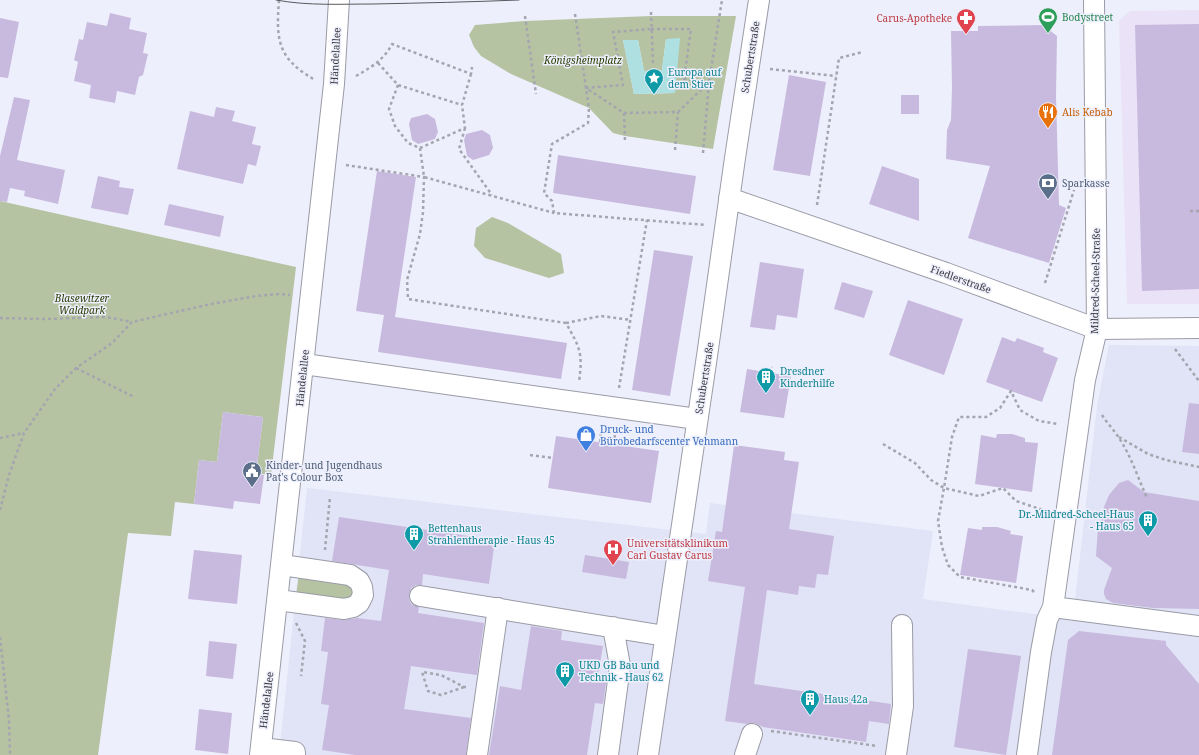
<svg xmlns="http://www.w3.org/2000/svg" width="1199" height="755" font-family="'Noto Serif',serif">
  <rect width="100%" height="100%" fill="#eeeffc"/>
  <!-- commercial -->
  <path fill="#eae2f7" d="M1199,10v294h-72l-8,-283 11,-10z"/>
  <!-- built -->
  <path fill="#e1e3f6" d="M1109,345l90,1v409h-920l28,-267 399,46 4,-31 223,28 -10,68 140,19 11,-9 23,-203z"/>
  <!-- green -->
  <path fill="#b5c3a2" fill-rule="evenodd" d="M651,16h85l-23,133 -88,-13 -12,-3 -24,-25 -78,-34 -30,-18 -7,-9 -5,-12 6,-10 50,-4zM666,39l9,54 -41,1 -11,-54h15l6,31 18,-1z
    M0,201l296,66 -25,208 -15,-2 7,-56 -40,-5 -6,50 -18,-2 -5,44 -19,-2 -4,34 -43,-3 -30,222h-98z
    M492,217l16,6 53,31 3,19 -15,5 -64,-20 -11,-12 2,-18z
    M299,574l47,6 9,13 -4,8 -55,-5z"/>
  <!-- water -->
  <path fill="#aee0e2" d="M680,38l-5,55 -41,1 -11,-54h15l6,31 18,-1 4,-31z"/>
  <!-- building -->
  <path fill="#c8bade" d="M110,13l21,5 -2,11 18,4 -4,20 5,1 -5,21 -4,2 -4,18 -18,-4 -2,12 -26,-5 2,-13 -17,-4 4,-19 -4,-2 5,-21 4,1 4,-18 20,4z
    M0,18l19,4 -11,56 -8,-1z
    M1199,24v265l-57,2 -7,-266z
    M1043,25l14,11 -1,60 3,109 7,3 -17,55 -81,-25 22,-72 -44,-7 1,-29 4,-10 1,-32 -1,-57h27v-5z
    M789,75l37,7 -16,94 -37,-6z
    M901,95h18v19h-18z
    M14,97l16,3 -13,60 48,10 -7,34 -34,-8 1,-5 -15,-3 -3,14 -7,-1v-45z
    M216,107l19,4 -3,10 24,6 -4,17 9,2 -5,20 -8,-2 -5,20 -66,-15 13,-58 24,6z
    M427,114l8,5 3,13 -3,7 -17,5 -6,-4 -3,-16 2,-6z
    M482,130l8,5 3,13 -4,7 -16,5 -6,-4 -3,-16 2,-6z
    M558,155l138,21 -6,38 -137,-21z
    M882,166l37,13v42l-50,-17z
    M377,171l39,6 -21,140 172,26 -6,36 -183,-27 6,-37 -28,-4z
    M98,176l22,5 -1,6 15,2 -6,26 -37,-7z
    M169,204l55,12 -4,21 -56,-12z
    M654,250l39,6 -23,140 -38,-6z
    M760,262l44,7 -7,49 -20,-3 -2,15 -25,-3z
    M842,282l31,9 -9,27 -30,-9z
    M908,300l55,19 -19,56 -55,-20z
    M1002,337l13,5 2,-4 27,10 -1,4 15,6 -16,44 -56,-20z
    M747,369l44,7 -7,42 -44,-6z
    M1189,403l10,1v50l-17,-2z
    M223,412l40,5 -7,56 8,2 -4,29 -26,-3 -1,8 -39,-5 5,-44 18,2z
    M997,434h15l13,4v4l13,1 -6,49 -57,-8 6,-49 15,3z
    M556,436l103,15 -8,52 -103,-15z
    M734,445l51,7 -1,8 15,2 -10,67 45,7 -6,39 -11,-1 -2,14 -16,-2 -1,9 -31,-5 -13,94 137,20 -2,20 -20,-3 -3,21 -103,-15 -8,-4 -8,1 -22,-3 20,-134 -37,-6 8,-50 6,1z
    M1128,480l16,12 55,9v108l-46,-1 -40,-5 -7,-4 -2,-5v-4l8,-22 -16,-12 2,-28 6,-21 5,-12 10,-12z
    M339,517l156,23 -6,44 -66,-10 -1,11h-6l-5,3 -2,7v5l3,5 7,2 -1,6 66,10 -7,52 -66,-9 -7,43 67,9 -5,37h-111l-33,-5 7,-45 -8,-1 7,-52 -7,-1 4,-33 18,2 14,-2 24,3 8,-51 -57,-9z
    M982,527h15l14,4 -1,3 13,2 -7,47 -56,-8 8,-47 14,2z
    M194,550l48,5 -5,49 -49,-5z
    M585,555l44,7 -3,17 -44,-7z
    M531,626l31,5 -1,9 42,6 -5,29 9,1 -4,28 -8,-1 -8,52h-98l11,-69 21,4z
    M1079,631l87,10v4l33,39v71h-147l16,-115z
    M209,641l28,3 -4,35 -27,-3z
    M968,649l53,7 -15,99 -52,-8z
    M199,709l33,4 -4,41 -33,-4z"/>
  <g fill="none" stroke-linecap="round" stroke-linejoin="round">
    <defs>
      <path id="minor" d="M729,198l217,75 151,56 102,-1
        M304,364l393,55
        M420,596l245,40
        M278,600l66,9 9,-2 6,-4 4,-8 -1,-8 -3,-6 -9,-6 -68,-10
        M1053,607l146,19
        M261,748l34,4v3
        M260,755l74,-671 5,-84
        M477,755l21,-147
        M608,755l12,-89 -7,-39
        M648,755l59,-399 28,-198 24,-158
        M745,755l7,-21
        M896,755l7,-49 -1,-81
        M1027,755l14,-103 6,-32 6,-13 32,-227 12,-51 -3,-329"/>
    </defs>
    <!-- minor casing -->
    <use href="#minor" stroke="#9a9ba6" stroke-width="22"/>
    <!-- path -->
    <path stroke="#a5a5af" stroke-width="2.5" stroke-dasharray="3 3" stroke-linecap="butt" d="M279,0c-3,40 -2,58 36,80
      M651,12l2,52
      M575,14l14,94 -1,15 -36,21 -8,49 8,8 2,12 152,12
      M525,16l11,78
      M651,29h40l-7,50 25,3 -31,30 -54,1 -38,-25 37,-3 -10,-53z
      M378,63l20,22 64,20
      M770,69l66,7
      M356,76c14,-8 28,-16 36,-32l79,30 1,-7
      M398,85l-9,24 6,17 13,17 12,5 45,-20 -3,-23 9,-31
      M624,113l1,28
      M465,128l-6,21 33,46
      M420,148l4,29 130,36
      M675,150l3,-38
      M703,153l6,-71 13,-82
      M346,165l78,12 -1,35 -3,22 -13,46 1,19 158,24c14,25 17,30 13,59
      M817,205l22,-147 24,-6
      M1190,211h9
      M1045,283l29,-93
      M0,318l47,1 59,-2 26,5
      M566,323l35,-7 30,4
      M1175,349l24,32
      M76,368l58,29
      M770,373l2,-6
      M619,388l28,-168
      M1102,415c5,8 12,15 17,23 12,18 19,40 28,60
      M1119,437l29,17 18,6 33,7
      M0,438l24,-5
      M600,442l1,-11
      M614,444l1,-10
      M883,444l32,19 16,17 13,8 8,-51 7,-20h27l14,-9 11,-17 9,19 19,11 19,3
      M530,455l23,3
      M0,510l9,-35 15,-42 31,-44 21,-21 36,-25 20,-21 79,-18 45,-8 22,-2 12,1
      M325,550l5,-53
      M1034,592l-2,-2 -72,-13 -12,-12 -6,-18 -4,-26 6,-33 35,8 24,-8 13,13 30,10
      M296,623l9,18 -4,35
      M0,637l9,83 1,35
      M464,687l-23,8 -13,-4 -6,-19 19,3 23,12h3
      M771,731l106,15"/>
    <!-- minor -->
    <use href="#minor" stroke="#fff" stroke-width="20"/>
    <!-- tram -->
    <path stroke="#595960" stroke-width="1" d="M276,0c32,6 66,4 97,4 49,-1 98,-2 146,-4"/>
  </g>
  <!-- icons -->
  <defs>
    <symbol id="stadium-pin" viewBox="-11 -11 22 30"><path d="M0 17L-7.5 6A9.5 9.5 0 1 1 7.5 6Z" fill="#2e9e5b" stroke="#eeeffc"/><path d="M0-5a6.5 5 0 1 0 0 10a6.5 5 0 1 0 0-10ZM-3.5-1.8h7v3.6h-7Z" fill="#fff"/></symbol>
    <symbol id="pharmacy-pin" viewBox="-11 -11 22 30"><path d="M0 17L-7.5 6A9.5 9.5 0 1 1 7.5 6Z" fill="#e0444e" stroke="#eeeffc"/><path d="M-2-6h4v4h4v4h-4v4h-4v-4h-4v-4h4Z" fill="#fff"/></symbol>
    <symbol id="sight-pin" viewBox="-11 -11 22 30"><path d="M0 17L-7.5 6A9.5 9.5 0 1 1 7.5 6Z" fill="#0f9aa8" stroke="#eeeffc"/><path d="M0-6L1.8-2.2L6-1.7L2.9 1.2L3.7 5.4L0 3.3L-3.7 5.4L-2.9 1.2L-6-1.7L-1.8-2.2Z" fill="#fff"/></symbol>
    <symbol id="restaurant-pin" viewBox="-11 -11 22 30"><path d="M0 17L-7.5 6A9.5 9.5 0 1 1 7.5 6Z" fill="#e8710a" stroke="#eeeffc"/><path d="M-5-6h1v4h1v-4h1v4h1v-4h1v5L-1.5 .5V6h-2V.5L-5-1ZM5-6V6H3V1.5H1.5Q1.5-4 5-6Z" fill="#fff"/></symbol>
    <symbol id="bank-pin" viewBox="-11 -11 22 30"><path d="M0 17L-7.5 6A9.5 9.5 0 1 1 7.5 6Z" fill="#5c6f8a" stroke="#eeeffc"/><path d="M-6-4H6V4H-6ZM0-2.3a2.3 2.3 0 1 0 0 4.6a2.3 2.3 0 1 0 0-4.6Z" fill="#fff"/></symbol>
    <symbol id="building-pin" viewBox="-11 -11 22 30"><path d="M0 17L-7.5 6A9.5 9.5 0 1 1 7.5 6Z" fill="#0f9aa8" stroke="#eeeffc"/><path d="M-4-6H4V6H1V3H-1V6H-4ZM-2.5-4.3h1.7v1.8h-1.7ZM.8-4.3h1.7v1.8H.8ZM-2.5-1h1.7V.8h-1.7ZM.8-1h1.7V.8H.8Z" fill="#fff"/></symbol>
    <symbol id="shop-pin" viewBox="-11 -11 22 30"><path d="M0 17L-7.5 6A9.5 9.5 0 1 1 7.5 6Z" fill="#3f7fe0" stroke="#eeeffc"/><path d="M-5-2.5h2.3a2.7 3.5 0 0 1 5.4 0H5L5.5 6h-11ZM-1.5-2.5h3a1.5 2.3 0 0 0-3 0Z" fill="#fff"/></symbol>
    <symbol id="civic-pin" viewBox="-11 -11 22 30"><path d="M0 17L-7.5 6A9.5 9.5 0 1 1 7.5 6Z" fill="#5c6f8a" stroke="#eeeffc"/><path d="M-.6-6.5H3V-4.5H.6V-3L4-1V1h2V6H-6V1h2V-1L-.6-3ZM-1.2 2.5V6h2.4V2.5Z" fill="#fff"/></symbol>
    <symbol id="hospital-pin" viewBox="-11 -11 22 30"><path d="M0 17L-7.5 6A9.5 9.5 0 1 1 7.5 6Z" fill="#e0444e" stroke="#eeeffc"/><path d="M-5-5h3v3.5h4V-5h3V5h-3V1.5h-4V5h-3Z" fill="#fff"/></symbol>
  </defs>
  <g fill-rule="evenodd">
    <use href="#stadium-pin" x="1037" y="6" width="22" height="30"/>
    <use href="#pharmacy-pin" x="955" y="7" width="22" height="30"/>
    <use href="#sight-pin" x="643" y="67" width="22" height="30"/>
    <use href="#restaurant-pin" x="1037" y="101" width="22" height="30"/>
    <use href="#bank-pin" x="1037" y="172" width="22" height="30"/>
    <use href="#building-pin" x="755" y="366" width="22" height="30"/>
    <use href="#shop-pin" x="575" y="424" width="22" height="30"/>
    <use href="#civic-pin" x="241" y="460" width="22" height="30"/>
    <use href="#building-pin" x="1137" y="509" width="22" height="30"/>
    <use href="#building-pin" x="403" y="523" width="22" height="30"/>
    <use href="#hospital-pin" x="602" y="538" width="22" height="30"/>
    <use href="#building-pin" x="554" y="660" width="22" height="30"/>
    <use href="#building-pin" x="799" y="688" width="22" height="30"/>
  </g>
  <g text-anchor="middle" stroke-width="3" stroke-linejoin="round" paint-order="stroke">
    <!-- leisure labels -->
    <g font-size="10" fill="#27864d" stroke="#eeeffc" text-anchor="start">
      <text x="1062" y="21">Bodystreet</text>
    </g>
    <!-- health labels -->
    <g font-size="10" fill="#be3a42" stroke="#eeeffc" text-anchor="end">
      <text x="952" y="22">Carus-Apotheke</text>
      <text x="627" y="547" text-anchor="start">Universitätsklinikum<tspan x="627" dy="12">Carl Gustav Carus</tspan></text>
    </g>
    <!-- street labels -->
    <g font-size="10" fill="#39393e" stroke="#eeeffc">
      <text transform="translate(335 56) rotate(-87)" y="4">Händelallee</text>
      <text transform="translate(750 57) rotate(-81)" y="4">Schubertstraße</text>
      <text transform="translate(961 279) rotate(20)" y="4">Fiedlerstraße</text>
      <text transform="translate(1095 281) rotate(-89)" y="4">Mildred-Scheel-Straße</text>
      <text transform="translate(302 378) rotate(-84)" y="4">Händelallee</text>
      <text transform="translate(704 378) rotate(-81)" y="4">Schubertstraße</text>
      <text transform="translate(266 700) rotate(-83)" y="4">Händelallee</text>
    </g>
    <!-- park labels -->
    <g font-size="10" font-style="italic" fill="#2b3c03" stroke="#eeeffc">
      <text x="583" y="64">Königsheimplatz</text>
      <text x="82" y="302">Blasewitzer<tspan x="82" dy="12">Waldpark</tspan></text>
    </g>
    <!-- culture labels -->
    <g font-size="10" fill="#0d838f" stroke="#eeeffc" text-anchor="start">
      <text x="668" y="76">Europa auf<tspan x="668" dy="12">dem Stier</tspan></text>
      <text x="780" y="375">Dresdner<tspan x="780" dy="12">Kinderhilfe</tspan></text>
      <text x="1134" y="518" text-anchor="end">Dr.-Mildred-Scheel-Haus<tspan x="1134" dy="12">- Haus 65</tspan></text>
      <text x="428" y="532">Bettenhaus<tspan x="428" dy="12">Strahlentherapie - Haus 45</tspan></text>
      <text x="579" y="669">UKD GB Bau und<tspan x="579" dy="12">Technik - Haus 62</tspan></text>
      <text x="824" y="703">Haus 42a</text>
    </g>
    <!-- food labels -->
    <g font-size="10" fill="#c56008" stroke="#eeeffc" text-anchor="start">
      <text x="1062" y="116">Alis Kebab</text>
    </g>
    <!-- service labels -->
    <g font-size="10" fill="#4e5e75" stroke="#eeeffc" text-anchor="start">
      <text x="1062" y="187">Sparkasse</text>
      <text x="266" y="469">Kinder- und Jugendhaus<tspan x="266" dy="12">Pat's Colour Box</tspan></text>
    </g>
    <!-- shop labels -->
    <g font-size="10" fill="#366cbe" stroke="#eeeffc" text-anchor="start">
      <text x="600" y="433">Druck- und<tspan x="600" dy="12">Bürobedarfscenter Vehmann</tspan></text>
    </g>
  </g>
</svg>
